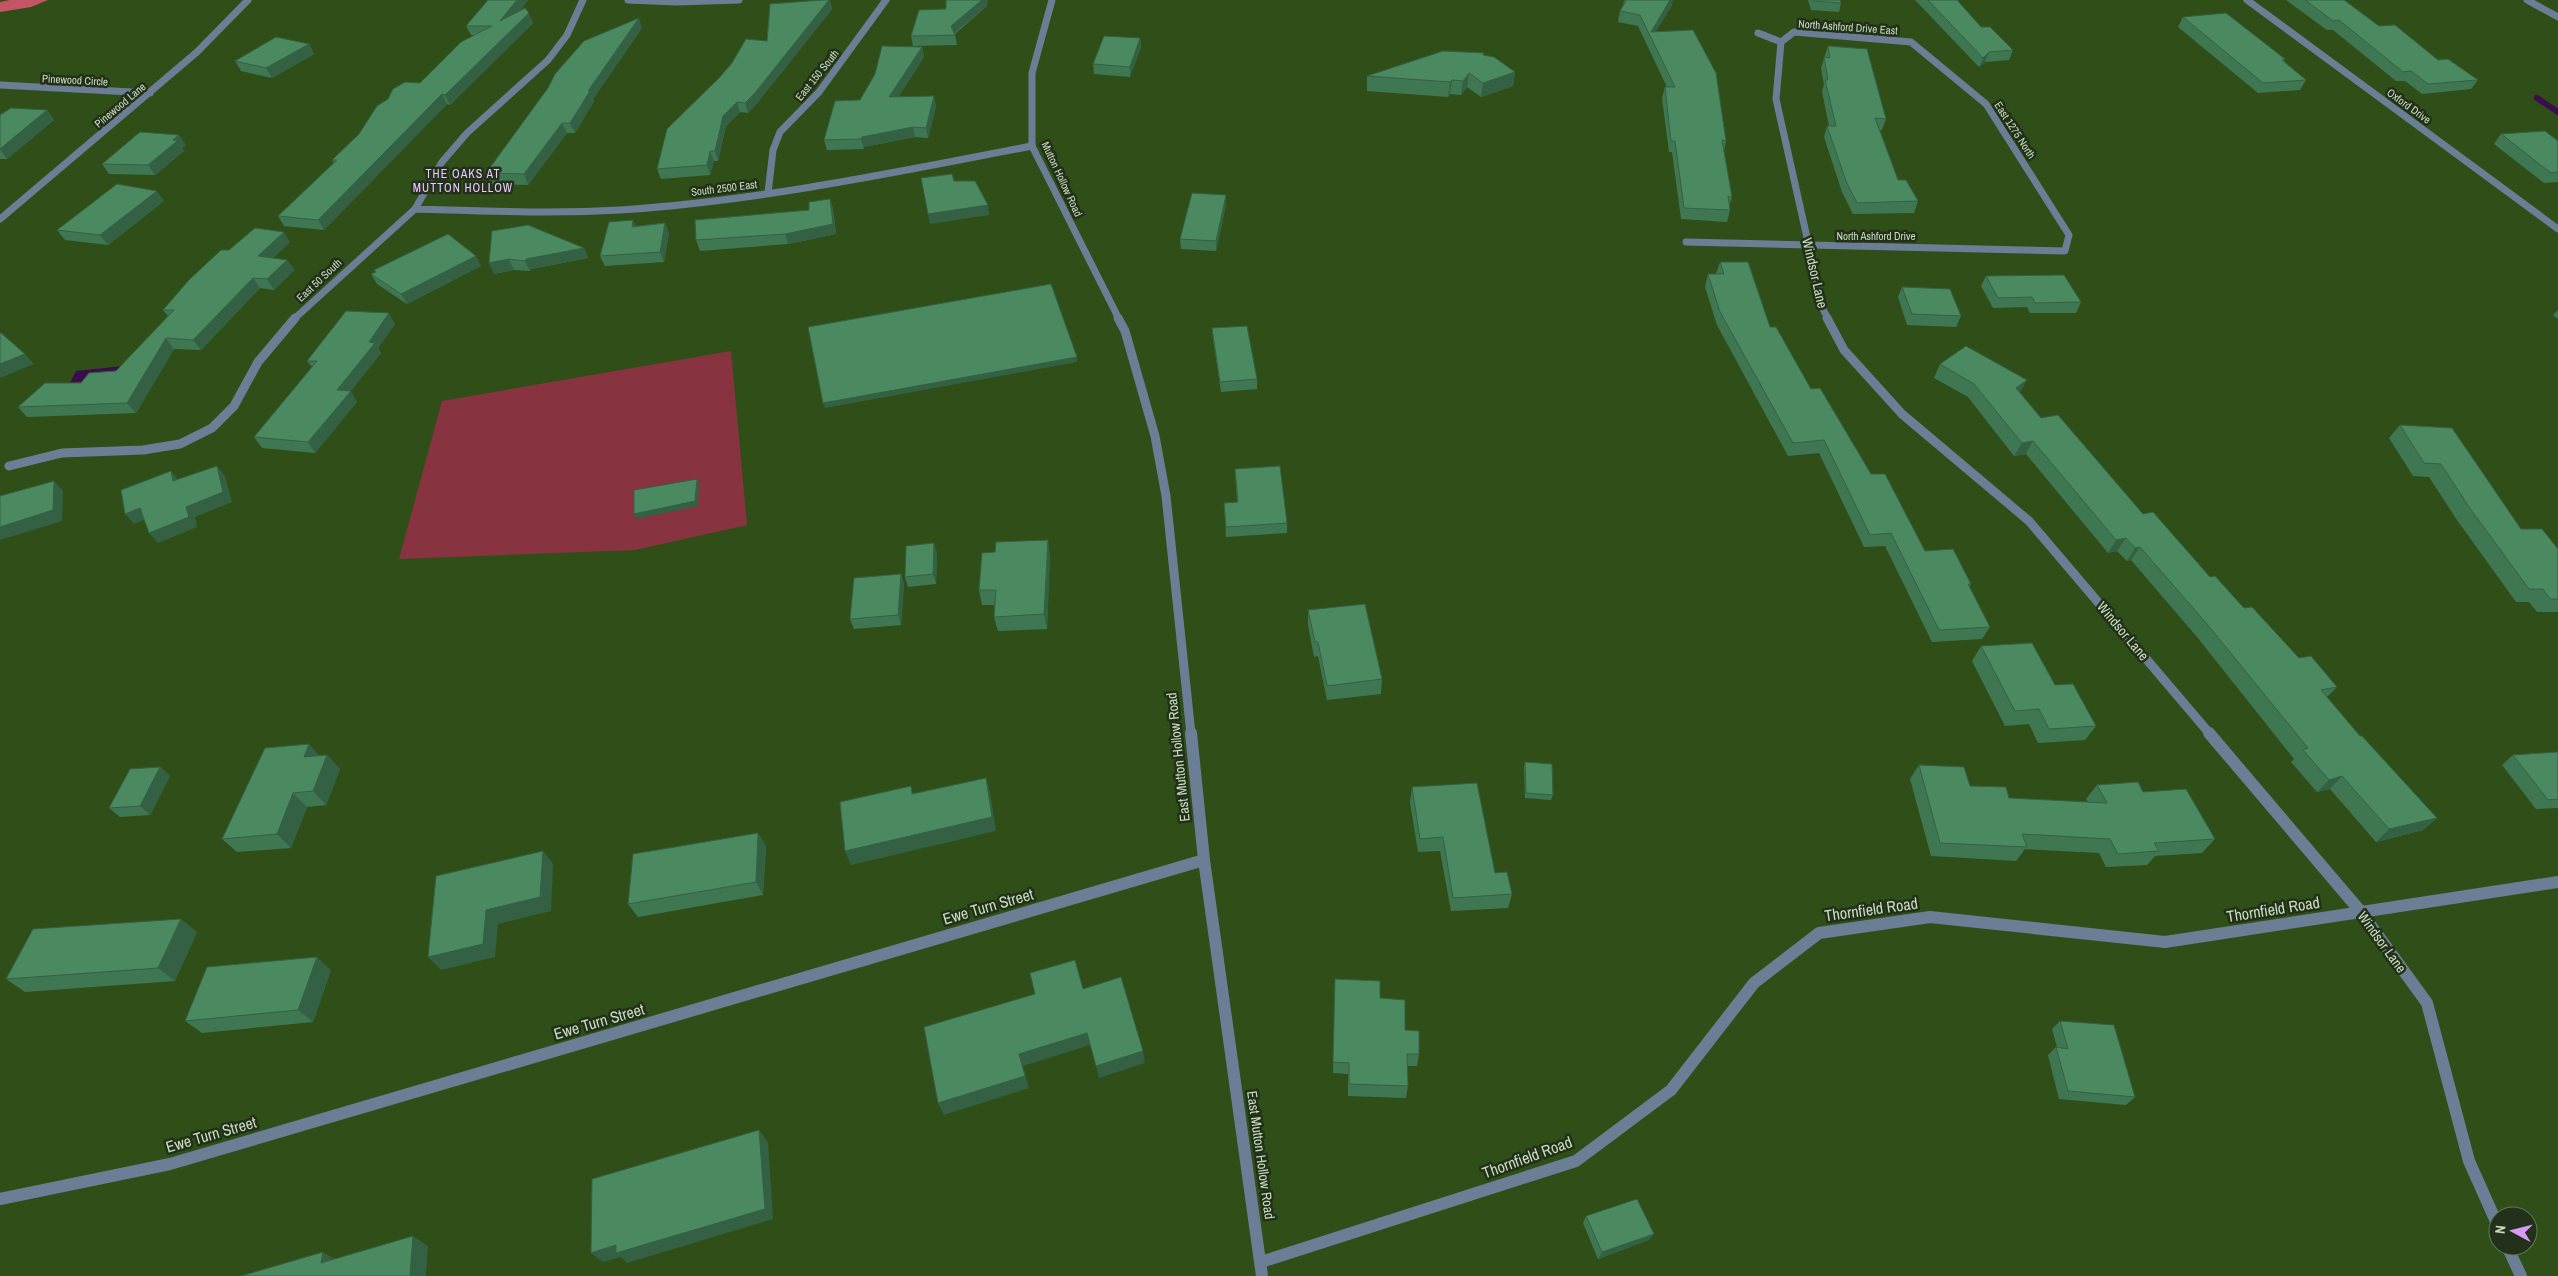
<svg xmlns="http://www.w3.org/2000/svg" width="2558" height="1276" font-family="'Archivo Narrow',sans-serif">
  <rect width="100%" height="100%" fill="#304f18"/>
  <!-- green -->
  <path fill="#883440" d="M731,351l16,174 -112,25 -236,9 43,-158z"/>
  <!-- forest -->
  <path fill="#c55564" d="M10,0h38l-17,7 -31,5v-10z"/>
  <!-- water -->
  <path fill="#3b0d4e" d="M123,366l-7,12 -46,5 6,-12z"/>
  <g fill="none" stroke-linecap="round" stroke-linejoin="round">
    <!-- stream -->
    <path stroke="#3b0d4e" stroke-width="6" d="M2537,98l21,14"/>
    <!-- minor-far2 -->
    <path stroke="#6c7e95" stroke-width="7" d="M628,0l48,2 63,-2
      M2247,0l311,229
      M2527,0l31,17
      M1781,42l-5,57 47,210 5,10
      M0,85l150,8
      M768,193l5,-43 7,-18 39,-40 67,-92
      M415,209c68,2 137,5 205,1 139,-9 276,-38 412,-64
      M0,219l197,-167 51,-52
      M1686,242l379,9 4,-16 -83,-131 -75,-62 -117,-10 -13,10 -23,-9
      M294,319l121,-110 27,-47 25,-29 81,-73 19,-25 16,-35"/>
    <!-- minor-far1 -->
    <path stroke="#6c7e95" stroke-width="9" d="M1827,318l17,32 58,64 127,107 181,213
      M9,466l53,-13 81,-3 37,-6 32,-16 22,-22 24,-44 37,-44"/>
    <!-- minor -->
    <path stroke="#6c7e95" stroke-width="12" d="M2209,733l152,179 66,91 42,158 29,65
      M0,1199l170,-35 1034,-304
      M2507,1246l14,30
      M1261,1262l315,-101 95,-71 83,-107 65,-50 111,-16 235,25 393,-60"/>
    <!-- tertiary-far2 -->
    <path stroke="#6c7e95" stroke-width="7" d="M1052,0l-20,73v73l87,173"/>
    <!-- tertiary-far1 -->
    <path stroke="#6c7e95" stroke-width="9" d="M1118,318l7,13 30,105 11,60 25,238"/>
    <!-- tertiary -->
    <path stroke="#6c7e95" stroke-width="12" d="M1191,733l13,127 58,416"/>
  </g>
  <!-- wall -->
  <path fill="#407753" d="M488,0h40l-9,11 14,12 -83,82 -3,-1 -123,126 -40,-4 -6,-10 56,-53 -2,-3 142,-125h-3l-5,-9z
    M822,0h8l2,9 -74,93 -10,11 -8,-1 -14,14 -8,35h-4l-4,14 -49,4 -4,-10 110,-128z
    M1624,0l48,5 -16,26 70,110 -2,10 8,46 -3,9 1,4 -3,12 -46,-3 -9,-67h-3l-7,-54 3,-11h2l-29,-61 -20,-4 2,-11 3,-4z
    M1808,0h32l1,3 -2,9 -28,-2z
    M1915,0h42l24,27 32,23 -4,10 -24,2 -6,5z
    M2286,0h58l35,26 59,34 40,20 -7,9 -49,5 -17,-13h-9l-63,-51h-6z
    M987,6l-32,28 2,11 -44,1 -2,-10 35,-27z
    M2183,17l102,42 -1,2 22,19 -6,10 -42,3 -80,-66z
    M642,28l-49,71 1,2 -19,32h-8l-39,52 -37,-1 -5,-11z
    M1140,38l1,9 -11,30 -36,-3 -1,-10z
    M309,44l5,10 -42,24 -31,-7 -6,-10z
    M1828,46l58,73 -4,11h-2l18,50 20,21 -4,12 -61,1 -11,-22 -18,-55 3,-11h2l-7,-35 2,-6 -3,-17z
    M922,47l2,10 -26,40 38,9 -8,32 -13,-1 -51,10v2l-37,1 -3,-10 36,-40z
    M1484,55l31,17 -2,14 -32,11 -14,-10 -6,8 -11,-1 -2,3 -81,-6v-15z
    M47,110l7,10 -47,39h-7v-44z
    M2501,134l57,7v41l-14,1 -50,-39z
    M186,145l-4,3 2,3 -29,24 -46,-1 -7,-10z
    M830,199l3,10 3,25 -48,10 -88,7 -4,-11 113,-30z
    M164,201l-56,44 -43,-5 -8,-10z
    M1226,205l-10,46 -35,-2 -1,-10z
    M665,223l4,10 -5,29 -59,4 -5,-10 36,-30z
    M492,231l92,17 4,10 -57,11 -1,2 -16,-1 -20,4 -5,-11z
    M290,242l-17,16 14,2 7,10 -20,20 -14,-2 -59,62 -27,-1 -38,64 -109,4 -9,-10 63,-24 35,-12 52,-55 -5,-6 66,-60z
    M1720,262l50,65 41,62 114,162 46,33 -2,4 21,39 -8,12 -50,3 -47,-96 -21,1 -45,-94 -31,3 -71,-131 -12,-38 3,-13h8z
    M481,266l-74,38 -30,-20 -6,-10 4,-2 -1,-2z
    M1986,276l95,26 -5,11h-46l-3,-6 -34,1 -12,-22z
    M1902,287l59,29 -5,11 -49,-2 -9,-28z
    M2558,310v9l-5,-4z
    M395,324l-17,24 3,5 -31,38 7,11 -42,51 -53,-5 -8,-11 58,-70 -5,-6z
    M1212,328l45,51v10l-36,3 -8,-53z
    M1940,364l80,29 21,25 169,159 89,81 38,29 -10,10 33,39 77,82 -14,12 -47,12 -46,-53 -13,3 -26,-30 3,-3 -97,-122 -66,-77 -4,1 -10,-10 -9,2 -82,-99 -12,2 -46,-59 -34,-19z
    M2400,425l121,104 37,20v63h-21l-8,-10h-13l-59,-82 -28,-43 -16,-1 -24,-38z
    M1235,469l52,54v10l-61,4 -2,-34 13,-1z
    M937,553l-1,31 -28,3 -3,-10z
    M1050,555l-3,74 -49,2 -4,-14 1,-12h-13l-3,-15z
    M901,574l3,10 -3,41 -47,4 -4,-10z
    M1308,610l74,69 -1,15 -54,6 -9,-44 -4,1 -6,-32z
    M1981,646l74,39 41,41 -11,14 -47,3 -9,-19 -24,2 -33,-65z
    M2558,752v56l-22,1 -34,-44 11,-10z
    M327,755l13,14 -14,36 -19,2 -16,41 -54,4 -15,-13 98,-83z
    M1525,762l28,33 -2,5 -26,-2 -1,-31z
    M1919,765l51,21 39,12 79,4 -2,-3 11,-14 46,7 72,47 -13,14 -47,3 -8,9 -41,2 -7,-14 -74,-4 -9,12 -85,-5 -21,-77z
    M160,767l10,9 -20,39 -30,2 -11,-9z
    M1412,787l83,86 17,21 -4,14 -57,3 -11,-60 -22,1 -8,-50z
    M766,846l-3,49 -125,22 -10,-13z
    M197,932l-22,49 -150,11 -19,-13z
    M331,970l-18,52 -111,11 -17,-12z
    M1335,979l45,19 25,32 14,24 -2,12h-10l1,20 -2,12 -58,-2v-22l-15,-1z
    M2060,1021l75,76 -9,8 -67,-6 -11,-44 8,-8h1l-5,-18z
    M1586,1216l68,18 -5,6 -51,19 -15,-36z"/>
  <!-- shaded-wall -->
  <path fill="#346144" d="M517,0h11l-23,31 -5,-10z
    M829,0h1l2,9 -74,93 -10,11 -3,-10z
    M982,0h6l-1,6 -35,29 -1,-9z
    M1670,0h3l-1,5 -21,34v-7z
    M529,13l4,10 -83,82 -5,-10z
    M639,18l3,10 -49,71 1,2 -19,32 -5,-10 18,-32z
    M1140,38l1,9 -11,30v-10z
    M309,44l5,10 -42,24 -6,-10z
    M922,47l2,10 -32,50 -3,-10z
    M1989,52l-4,10 -6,5 4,-9z
    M1515,72l-2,14 -32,11 2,-14z
    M1469,73l-2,14 -6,8 2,-14z
    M1452,80l-2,14 -2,3 2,-15z
    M442,94l5,10 -123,126 -6,-10z
    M934,96l2,10 -8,32 -2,-10z
    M737,102l3,10 -14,14 -8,35 -3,-10 8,-35z
    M47,110l7,10 -47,39 -7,-10z
    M562,123l5,10 -39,52 -4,-11z
    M913,127l2,10 -51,10v2l-3,-10 1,-2z
    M179,135l7,10 -4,3 2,3 -29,24 -7,-10z
    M710,151l4,10 -4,14 -3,-10z
    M157,191l7,10 -56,44 -8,-10z
    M1226,195v10l-10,46v-10z
    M830,199l3,10 3,25 -48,10 -3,-10z
    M988,205l1,10 -59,9 -2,-10z
    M633,220l5,10 -6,-3z
    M665,223l4,10 -5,29 -4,-10z
    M284,232l6,10 -26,24 -6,-10z
    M584,248l4,10 -57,11 -1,2 -5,-10 1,-2z
    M476,256l5,10 -74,38 -6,-10z
    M509,259l5,11 -20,4 -5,-11z
    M287,260l7,10 -20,20 -7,-11z
    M253,278l7,10 -59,62 -8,-10z
    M389,313l6,11 -17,24 3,5 -37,47 7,-9 6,11 -42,51 -7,-11 29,-52z
    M166,338l8,11 -38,64 -9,-10z
    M25,354l9,10 -34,14v-14z
    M1077,357v5l-252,46 -2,-5z
    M2027,380l-7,13 -4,-5z
    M2033,441l-7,13 -12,2 8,-13z
    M217,466l8,10 7,26 -37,15 2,10 -39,16 -9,-10 37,-26z
    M171,471l9,11 -7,-1z
    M697,479l2,5 -1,22 -62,13 -2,-5z
    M54,481l9,10 -1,30 -62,19v-13z
    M140,508l9,10 -15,6 -9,-10z
    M2126,538l-9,13 -9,2 8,-13z
    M1048,540l2,15 -3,74 -3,-15z
    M934,543l3,10 -1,31 -3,-10z
    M2140,547l-9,13 -4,1 8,-13z
    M901,574l3,10 -3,41 -3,-10z
    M309,744l13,15 -18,-2z
    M327,755l13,14 -14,36 -13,-14z
    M160,767l10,9 -20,39 -10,-9z
    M2342,776l-12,13 -13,3 12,-12z
    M986,778l4,14 6,39 -145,34 -6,-14z
    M293,793l14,14 -16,41 -14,-14z
    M2437,818l-14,12 -47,12 13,-13z
    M758,833l8,13 -3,49 -7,-13z
    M543,851l10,13 -2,47 -53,13 -3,33 -54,13 -13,-13 58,-47z
    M181,919l16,13 -22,49 -17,-13z
    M317,957l14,13 -18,52 -15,-12z
    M1087,1033l3,12 -67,21 6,22 -85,27 -6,-12 81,-49z
    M1143,1051l2,12 -46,15 -3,-12z
    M759,1130l9,12 5,77 -146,44 -6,-6 -18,5 -12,-9z
    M1654,1234l-5,6 -51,19 4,-7z
    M413,1236l15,10 -2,30h-16z
    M323,1252l16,10 -18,1z"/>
  <!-- building -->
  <path fill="#4b8a61" stroke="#346144" d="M488,0h29l-17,21 25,-13 4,5 -84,82 -3,-1 -124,126 -40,-4 59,-56h-5l27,-26 18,-28 11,-7 5,-10 12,-7 15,1 41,-41 31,-16h-26z
    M822,0h7l-74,93 -10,10 -8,-1 -14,14 -8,35h-5l-3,14 -50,4 10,-40 52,-51 13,-15 14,-24 21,2 3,-37z
    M946,0h36l-31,26 4,9 -44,1 8,-26 27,-1z
    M1624,0h46l-19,32 42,-2 23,43 10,68 -4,-1 10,57 -4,-1 2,14 -46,-2 -9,-67h-4l-6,-54h10l-35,-72 -20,-4 6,-10z
    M1813,0h27l1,3 -27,-2z
    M1928,0h29l24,27h9l23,23 -24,2 -6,6z
    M2305,0h39l35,26 16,-1 43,35 10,-1 30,21 -50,4 -17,-13 -8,1 -64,-52 -6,1z
    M2226,13l59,46 -3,1 24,20 -43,3 -80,-66z
    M639,18l-51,73h2l-20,32h-8l-38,51 -38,-1 62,-85 7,-14 29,-33z
    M1104,36l36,2 -10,29 -37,-3z
    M276,37l33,7 -43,24 -31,-7z
    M882,46l40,1 -33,50 45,-1 -8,32 -13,-1 -51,10 -1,2 -37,1 11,-39 25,-1 15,-26z
    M1828,46l39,3 19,70 -11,-1 23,62h8l12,21 -61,2 -11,-22 -19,-55h9l-11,-46h3l-4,-23 6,1z
    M1443,51l41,2 -1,2 11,2 21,15 -32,11 -14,-10 -6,8 -11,-1 -2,2 -83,-6z
    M11,108l36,2 -47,39v-34z
    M2545,131l13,10v31l-7,1 -50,-39z
    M140,132l39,3 -6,5 4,1 -29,24 -46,-1z
    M952,174l2,7h21l13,24 -60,9 -7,-36z
    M117,184l40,7 -57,44 -43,-5z
    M1192,193l34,2 -10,46 -36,-2z
    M830,199l3,25 -48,10 -89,6 -1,-20 114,-10v-8z
    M633,220l-1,7 33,-4 -5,29 -60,4 9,-34z
    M528,225l56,23 -58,11 -1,2 -16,-2 -20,4 3,-32z
    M255,228l29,4 -26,24 29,4 -20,19 -14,-1 -60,62 -27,-2 -39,65 -109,4 27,-24h36l8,-10 27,-2 58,-61h-11l26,-30 32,-30h8z
    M448,234l28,22 -75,38 -30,-20 5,-2 -2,-2z
    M1720,262h28l22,65h6l35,62 9,-1 51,86h14l40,77 28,-2 18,35h-3l22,43 -51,3 -48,-97 -21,2 -46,-95 -31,3 -73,-131 -12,-38h16z
    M2064,275l17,27 -46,1 -3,-6 -34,1 -12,-22z
    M1051,284l26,73 -254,46 -15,-76z
    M1902,287l48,2 11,27 -49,-2z
    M346,311l43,2 -20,29 6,1 -38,47 14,1 -43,51 -54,-5 63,-76h-10z
    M1247,326l10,53 -37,3 -8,-54z
    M0,333h1l24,21 -25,10z
    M1966,346l61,34 -11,8 25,30 17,-3 85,99 10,-2 57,65 5,-1 29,32 8,-1 47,51 12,-2 26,31 -16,3 39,46h2l75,82 -48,11 -47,-53 -13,4 -26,-30 5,-2 -101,-124 -67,-77 -5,1 -9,-10 -10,2 -83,-99 -11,2 -48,-59 -34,-20z
    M2400,425l52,3 69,101h21l16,20v50h-8l-7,-10h-14l-60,-82 -28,-43 -17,-1z
    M217,466l6,26 -37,15 3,10 -40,16 -9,-25 -15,6 -4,-24 50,-19 2,10z
    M1280,466l7,57 -61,4 -2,-24 14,-1 -3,-33z
    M697,479l-2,22 -61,13v-24z
    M54,481l-1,29 -53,17v-31z
    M1048,540l-4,74 -50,3 2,-27h-17l3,-37 13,-1 1,-10z
    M934,543l-1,31 -28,3 1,-31z
    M901,574l-3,41 -48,4 4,-41z
    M1365,604l17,75 -55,7 -9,-44h-3l-7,-32z
    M2032,643l23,42 18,-1 23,42 -47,3 -10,-20 -24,2 -34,-65z
    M309,744l-5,13 23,-2 -14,36 -20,2 -16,41 -55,5 43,-91z
    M2558,752v47l-10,1 -35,-45z
    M1525,762l27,2 1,31 -27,-2z
    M1919,765l45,2 6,19 36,1 3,11 98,5 -10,-18 41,-3 5,10 43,-3 29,50 -61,4 5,8 -41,3 -8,-15 -88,-5 5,13 -87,-4z
    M160,767l-20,39 -31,2 21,-39z
    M986,778l6,39 -147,34 -5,-49 71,-16 1,8z
    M1477,783l18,90 12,-1 5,22 -59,4 -10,-61 -23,2 -8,-52z
    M758,833l-2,49 -128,22 5,-50z
    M543,851l-3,46 -54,13 -3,34 -55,13 8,-81z
    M181,919l-23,49 -152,11 27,-50z
    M317,957l-19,53 -113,11 22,-54z
    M1075,960l8,29 38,-12 22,74 -47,15 -9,-33 -68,21 6,22 -87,27 -14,-76 111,-33 -5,-21z
    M1335,979l45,2v17l25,2v30l14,1v23h-12l1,32 -59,-2v-21l-16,-1z
    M2060,1021l54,4 21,72 -67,-6 -12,-44 12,2z
    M759,1130l6,79 -149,44v-8l-25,8 1,-74z
    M1637,1199l17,35 -52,18 -16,-36z
    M413,1236l-3,40h-169l82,-24 -2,11z"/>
  <g text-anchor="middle" stroke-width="5" stroke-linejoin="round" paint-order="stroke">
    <!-- far-street labels -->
    <g font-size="11" fill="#caddbf" stroke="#223119">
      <text transform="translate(1848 27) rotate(4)" y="4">North Ashford Drive East</text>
      <text transform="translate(817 75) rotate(-51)" y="4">East 150 South</text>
      <text transform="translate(75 80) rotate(3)" y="4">Pinewood Circle</text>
      <text transform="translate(120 105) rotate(-40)" y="4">Pinewood Lane</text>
      <text transform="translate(2409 106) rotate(36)" y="4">Oxford Drive</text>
      <text transform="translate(2015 130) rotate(57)" y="4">East 1275 North</text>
      <text transform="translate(1062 179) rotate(65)" y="4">Mutton Hollow Road</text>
      <text transform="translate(724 188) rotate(-7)" y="4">South 2500 East</text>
      <text x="1876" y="240">North Ashford Drive</text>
      <text transform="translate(319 280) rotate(-43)" y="4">East 50 South</text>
    </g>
    <!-- far-neighbourhood labels -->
    <g font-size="12" letter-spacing="1" fill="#edcaff" stroke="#223119">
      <text x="463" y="178">THE OAKS AT<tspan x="463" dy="14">MUTTON HOLLOW</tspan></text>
    </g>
    <!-- street labels -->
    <g font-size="14" fill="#caddbf" stroke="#223119">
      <text transform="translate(1815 273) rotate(77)" y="5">Windsor Lane</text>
      <text transform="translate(2123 631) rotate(50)" y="5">Windsor Lane</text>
      <text transform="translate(1178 757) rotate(-96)" y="5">East Mutton Hollow Road</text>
      <text transform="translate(2382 942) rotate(54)" y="5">Windsor Lane</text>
      <text transform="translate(1261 1155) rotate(82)" y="5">East Mutton Hollow Road</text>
    </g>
    <!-- near-street labels -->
    <g font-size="16" fill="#caddbf" stroke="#223119">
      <text transform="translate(988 906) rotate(-16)" y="6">Ewe Turn Street</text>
      <text transform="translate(1871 909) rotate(-8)" y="6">Thornfield Road</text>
      <text transform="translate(2273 909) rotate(-9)" y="6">Thornfield Road</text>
      <text transform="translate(599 1021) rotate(-16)" y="6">Ewe Turn Street</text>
      <text transform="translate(211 1134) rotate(-16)" y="6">Ewe Turn Street</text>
      <text transform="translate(1527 1157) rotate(-20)" y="6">Thornfield Road</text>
    </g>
  </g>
  <!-- north arrow -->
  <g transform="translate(2513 1231) rotate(277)"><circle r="24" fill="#223119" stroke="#65765b"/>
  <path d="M0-4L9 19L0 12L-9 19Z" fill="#d99af7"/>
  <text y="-8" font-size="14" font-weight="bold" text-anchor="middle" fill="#caddbf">N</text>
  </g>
</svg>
